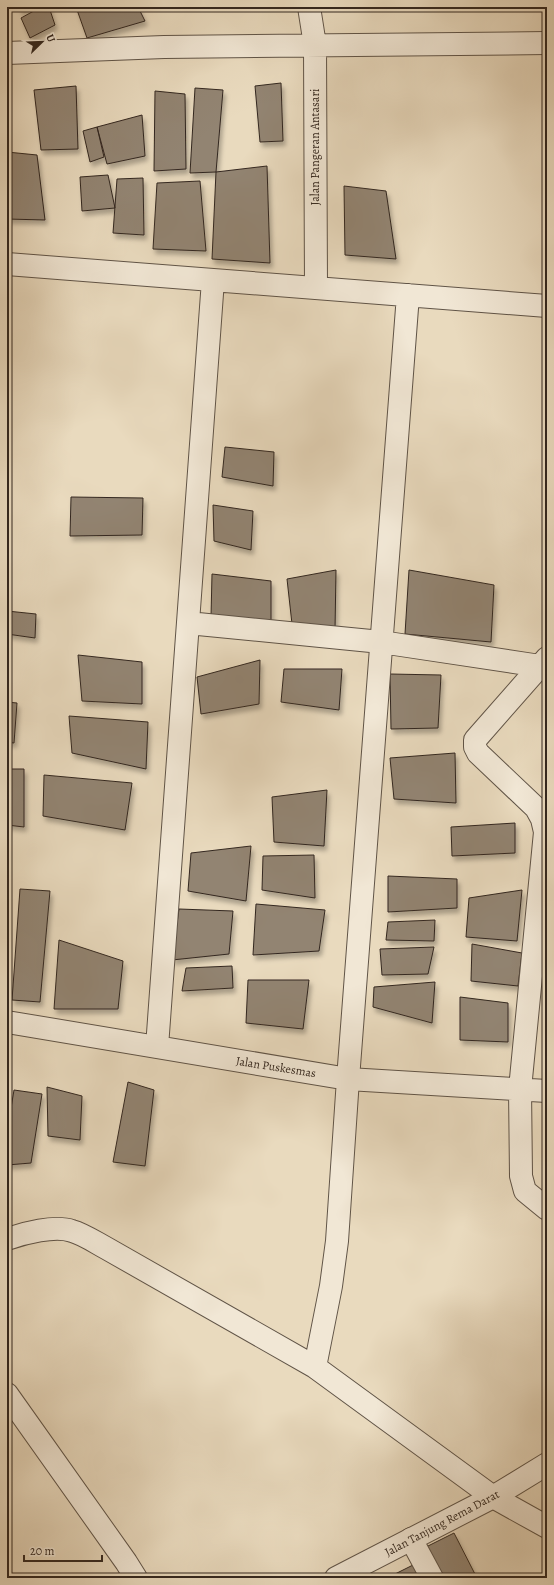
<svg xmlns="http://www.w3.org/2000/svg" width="554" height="1585" font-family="Alegreya,serif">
  <defs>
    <filter id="shadow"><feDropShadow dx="2.5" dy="4.5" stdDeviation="2" flood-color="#0004"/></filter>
  </defs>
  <rect width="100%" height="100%" fill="#e9dabe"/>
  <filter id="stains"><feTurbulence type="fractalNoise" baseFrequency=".005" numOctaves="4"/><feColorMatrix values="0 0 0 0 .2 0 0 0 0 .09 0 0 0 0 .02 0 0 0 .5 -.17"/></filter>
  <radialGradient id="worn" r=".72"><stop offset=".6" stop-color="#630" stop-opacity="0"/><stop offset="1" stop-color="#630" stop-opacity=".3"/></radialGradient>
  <!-- building -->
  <path fill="#928472" stroke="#33271f" filter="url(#shadow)" d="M18,7h14l-11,4z
    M41,7h8l6,18 -25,13 -9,-20z
    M76,7h62l7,14 -58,17z
    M281,83l2,58 -23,1 -5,-56z
    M76,86l2,63 -37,1 -7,-60z
    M195,88l28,2 -7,82 -26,1z
    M155,91l30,3 1,75 -32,2z
    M142,115l3,41 -38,8 -10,-37z
    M97,127l7,30 -14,5 -7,-31z
    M7,152l30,3 8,65 -38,-1z
    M267,166l3,97 -58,-4 4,-87z
    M108,175l7,33 -33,3 -2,-34z
    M143,178l1,57 -31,-2 4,-54z
    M200,181l6,70 -53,-2 4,-66z
    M344,186l42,5 10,68 -51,-4z
    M225,447l49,5 -1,34 -51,-9z
    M71,497l72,1 -1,37 -72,1z
    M213,505l40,6 -2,39 -37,-9z
    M336,570l-1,60 -42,3 -6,-54z
    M409,570l85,15 -3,57 -86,-8z
    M212,574l59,7v39l-60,-3z
    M7,611l29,3 -1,24 -28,-4z
    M78,655l64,7v42l-60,-3z
    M260,660l-1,44 -58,10 -4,-37z
    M284,669h58l-3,41 -58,-8z
    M390,674l51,1 -3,53 -47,1z
    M7,702l10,1 -3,40 -7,-1z
    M69,716l79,6 -2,47 -74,-16z
    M455,753l1,50 -62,-4 -4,-41z
    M7,769h17v58l-17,-2z
    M44,775l88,8 -7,47 -82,-14z
    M327,790l-3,56 -50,-4 -2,-45z
    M515,823v30l-63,3 -1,-29z
    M251,846l-5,55 -58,-10 3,-38z
    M314,855l1,43 -53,-8 1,-34z
    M388,876l69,3v29l-69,4z
    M20,889l30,2 -10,111 -28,-2z
    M522,890l-5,51 -51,-4 3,-39z
    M256,904l69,6 -6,41 -66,4z
    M179,909l54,2 -4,43 -57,6z
    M435,920l-1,21 -48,-1 2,-18z
    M59,940l64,21 -5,48h-64z
    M472,944l50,9 -4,33 -47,-5z
    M434,947l-6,27 -46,1 -2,-26z
    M232,966l1,22 -51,3 4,-23z
    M248,980h61l-6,49 -57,-6z
    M435,982l-3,41 -59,-16 1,-20z
    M460,997l48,6v39l-48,-2z
    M128,1082l26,8 -9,76 -32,-4z
    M47,1087l35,9 -2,44 -32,-4z
    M14,1090l28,4 -11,69 -24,2v-33z
    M454,1533l23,45h-36l-15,-31z
    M417,1563l8,15h-38z"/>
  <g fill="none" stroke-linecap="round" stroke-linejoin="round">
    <defs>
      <path id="minor" d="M309,7l6,38 1,243
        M7,53l157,-6 383,-4
        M7,264l540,42
        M188,623l193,19 159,24
        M547,658l-72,82v7l3,6 58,55 6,11 3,13 -25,257 1,87 4,15 22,18
        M7,1022l341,57 199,12
        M157,1047l56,-767
        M7,1239c17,-6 48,-14 65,-8 11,3 23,11 34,17l209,119 178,130 54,30
        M315,1367l16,-81 6,-45 11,-162 60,-784
        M7,1394l119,168 10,16
        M411,1539l21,39"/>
      <path id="tertiary" d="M336,1578l157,-81 54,-33"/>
    </defs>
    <!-- minor casing -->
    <use href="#minor" stroke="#605447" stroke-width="24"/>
    <!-- tertiary casing -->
    <use href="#tertiary" stroke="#605447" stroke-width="24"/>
    <!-- minor -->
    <use href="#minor" stroke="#f1e7d5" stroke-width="22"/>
    <!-- tertiary -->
    <use href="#tertiary" stroke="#f1e7d5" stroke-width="22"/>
  </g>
  <g text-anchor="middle" stroke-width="3.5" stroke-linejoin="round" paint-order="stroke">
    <!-- street labels -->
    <g font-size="12" fill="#33271f" stroke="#f1e7d5">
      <text transform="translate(315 147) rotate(-90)" y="4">Jalan Pangeran Antasari</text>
      <text transform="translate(276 1067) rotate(9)" y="4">Jalan Puskesmas</text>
      <text transform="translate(442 1523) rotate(-28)" y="4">Jalan Tanjung Rema Darat</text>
    </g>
  </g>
  <!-- margin -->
  <rect width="554" height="1585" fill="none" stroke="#e9dabe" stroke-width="24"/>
  <rect x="8" y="8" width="538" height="1569" fill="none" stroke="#33271f" stroke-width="2"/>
  <rect x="12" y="12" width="530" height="1561" fill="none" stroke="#33271f"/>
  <!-- north arrow -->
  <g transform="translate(42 42) rotate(67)" stroke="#f1e7d5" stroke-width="3" paint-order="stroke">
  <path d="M0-3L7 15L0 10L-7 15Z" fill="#33271f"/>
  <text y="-6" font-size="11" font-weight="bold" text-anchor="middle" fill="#33271f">U</text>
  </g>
  <!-- scale -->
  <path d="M24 1555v6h78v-6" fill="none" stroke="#33271f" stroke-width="2"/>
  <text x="30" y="1555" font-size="12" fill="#33271f" stroke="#f1e7d5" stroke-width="3" paint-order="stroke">20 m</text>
  <rect width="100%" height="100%" filter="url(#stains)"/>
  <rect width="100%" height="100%" fill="url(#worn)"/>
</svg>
